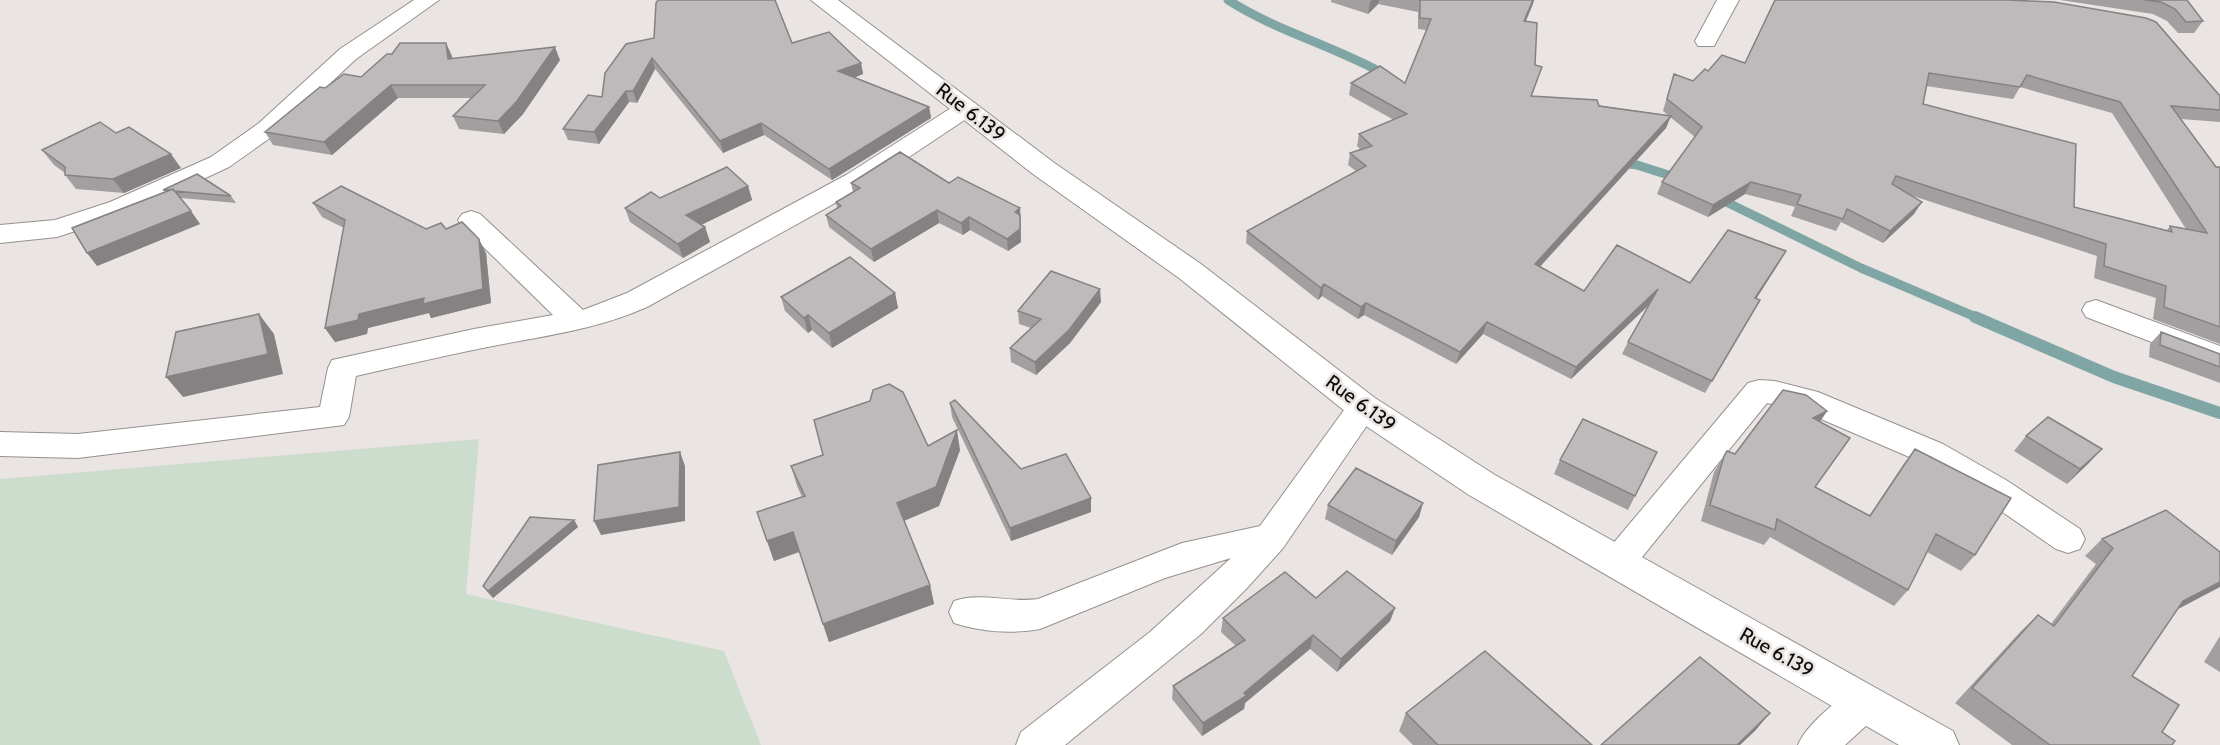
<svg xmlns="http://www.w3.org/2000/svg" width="2220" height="745" font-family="Cabin,sans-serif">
  <rect width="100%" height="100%" fill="#eae5e2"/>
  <!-- green -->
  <path fill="#ccddce" d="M479,439l-13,155 258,57 37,94h-761v-266z"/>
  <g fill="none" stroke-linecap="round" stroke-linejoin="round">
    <!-- stream-far1 -->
    <path stroke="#80a5a5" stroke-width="9" d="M1228,0c50,32 107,46 158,75
      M1621,163l16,2 44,14
      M1716,197l145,71 117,50"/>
    <!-- stream -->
    <path stroke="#80a5a5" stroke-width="12" d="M1975,317l139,60 106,36"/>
    <defs>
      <path id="minor" d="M414,0h25l-83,59 -79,74 -48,34 -101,47 -71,23 -57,6v-18l55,-5 55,-18 101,-45 48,-34 81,-74z
        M1717,0h22l-25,46h-16l-3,-5z
        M967,101l8,2 4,5 -4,5 -111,74 -217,120c-56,25 -114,30 -174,43 -39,8 -78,17 -117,26l-7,41 -5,8 -266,33 -78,-2v-24l78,2 242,-27 8,-39 4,-8 142,-31 79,-14 -91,-89 -4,-6 4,-6 9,-3 9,3 103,96 44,-17 219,-118 113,-72z
        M2096,300l124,46v22l-134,-51 -4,-7 4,-7z
        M1759,380l16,1 43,11 125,52 63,36 74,49 5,10 -5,10 -12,4 -12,-4 -74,-51 -61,-36 -121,-52 -33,-7 -137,169 -12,4 -12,-4 -5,-10 5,-10 142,-169z
        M1363,395l11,4 4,8 -4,8 -91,133 -36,40 -46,46 -136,111h-49l5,-13 129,-100 81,-74 -66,20 -125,51c-27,5 -59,3 -86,-6l-5,-11 5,-11c26,-9 56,2 84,-2l144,-56 78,-17 92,-127z
        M1866,685l13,5 6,12 -6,12 -34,31h-47c9,-22 46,-52 68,-60z"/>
      <path id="tertiary" d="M811,0h27l215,162 148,102 174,134 120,77 458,256 6,14h-60l-430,-250 -118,-79 -172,-138 -146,-104z"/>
    </defs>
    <!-- minor casing -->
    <use href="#minor" stroke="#95918e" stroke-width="2"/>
    <!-- tertiary casing -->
    <use href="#tertiary" stroke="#95918e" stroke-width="2"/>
    <!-- minor -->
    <use href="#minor" fill="#fff" fill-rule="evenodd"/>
    <!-- tertiary -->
    <use href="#tertiary" fill="#fff" fill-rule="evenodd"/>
  </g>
  <!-- wall -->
  <path fill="#a39fa1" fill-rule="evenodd" d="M1331,0h203l-9,22 13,57 -6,17 136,19 -5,-4 7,-25 4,-12 19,7 15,-10 37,-8 30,-63 445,96v26l-39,-3 35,48h4v177l-67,-25 3,-21 -62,-20 3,-22 -187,-61 4,19 -31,29 -42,-21 -5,9 -45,-15 4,-9 -50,-13 -37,23 -51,-23 5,-12 33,-45 -25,-20 -4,11 -126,139 44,24 106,-8 89,-20 -23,36 -3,13 -48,81 -83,-39 6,-12 21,-37 -78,74 -88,-45 -27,30 -92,-49 -6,4 -36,-23 -4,4 -72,-57 1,-12 109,-60 -8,-6 2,-12 10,-4 -3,-3 2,-12 35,-14 -45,-25 2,-12h54l21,-53 -8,-1v-17l-40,-8 -10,10 -37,-12zM1926,86l87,13 7,-12 92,26 74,116 -16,-3 -3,4 -93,-23 -151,-103z
    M2060,0h127l16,21 -9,12h-16l-11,-12 -14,-7z
    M792,43l69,20 2,11 -9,4 75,29 2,11 -99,62 -68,-45 -41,18 -68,-84 -18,34 -8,-1 -30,42 -31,-4 -5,-11 39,-32 24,-53z
    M452,56v3l108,1 -37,54 -19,20 -45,-5 -6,-13 19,-18h-74l-66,57 -59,-10 -8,-13 96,-55z
    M116,133l65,35 -57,25 -48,-4 -11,-14v-2l-11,-8 -12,-15z
    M851,183h98l71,25 1,34 -13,9 -38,-21 -7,5 -24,-12 -65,39 -45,-35 -3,-12 11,-7 -1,-6 17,-10z
    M748,186l4,14 -51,25 4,2 5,15 -27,16 -53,-36 -5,-14 35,-10z
    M163,190l68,6 5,7 -55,-5 19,26 -103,42 68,-74z
    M313,203l113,26h20l40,24 5,50 -60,15 -2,-5 -61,15 -1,6 -32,8 -10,-14 19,-100 -22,-11z
    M895,293l3,15 -66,40 -20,-18 -4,3 -23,-22 -4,-14z
    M1101,302l-31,41 -34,32 -25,-13 -1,-14 21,-20 -12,-4 -1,-13z
    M2161,332l59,22v29l-71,-26 1,-13z
    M870,401l58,45 32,4 -21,56 -35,15 26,64 4,19 -105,38 -29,-90 -26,9 -7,-20 35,-44 -5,-11 -6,-20 32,-11z
    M950,403l71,66 70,29v14l-80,29 -59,-124z
    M1827,411l-7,11 -5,65 54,29 34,-51 12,-16 60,106 -14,16 -34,-19 -19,38 -14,16 -124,-69 -6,8 -63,-24 13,-49 10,-16 11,-2z
    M2026,436l76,13 -35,35 -53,-33z
    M1657,452l-29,58 -74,-36 6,-14z
    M1423,503l-4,14 -27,38 -67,-36 3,-14z
    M2166,510l10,100 -44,66 30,56 10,13h-160l-57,-42 66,-72 17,-16 13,9 45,-60 -11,-8 17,-17z
    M574,520l4,7 -85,71 -5,-5 -5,-7z
    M1316,598l79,10 -5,13 -53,51 -27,-23 -65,54 -1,6 -42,27 -30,-37 1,-13 63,-40 -15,-14 2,-14z
    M2220,636v36l-16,-10z
    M1406,713l186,32h-179l-14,-14z"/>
  <!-- shaded-wall -->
  <path fill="#858283" d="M1372,0h7l-1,4 -10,10 2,-12z
    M1533,0h1l-1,4 -12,29 3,-12z
    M446,43l6,13 2,16 -6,-13z
    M555,47l5,13 -37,54 -19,20 -6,-13z
    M652,58l3,11 -18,34 -4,-12z
    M861,63l2,11 -23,9 -2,-12z
    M391,85l7,13 -66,57 -8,-13z
    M626,91l3,11 -30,42 -5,-12z
    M929,107l2,11 -99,62 -3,-11z
    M1671,116l-5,12 -135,148 4,-12z
    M761,123l3,12 -41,18 -3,-12z
    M171,154l10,14 -57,25 -11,-14z
    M1751,182l-6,12 -37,23 5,-12z
    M748,186l4,14 -61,30 -5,-15z
    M1922,202l-8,12 -31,29 7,-12z
    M1020,208l1,34 -13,9 -1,-12 8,-27z
    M937,210l2,13 -65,39 -3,-13z
    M191,211l9,13 -103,42 -10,-13z
    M969,217l1,13 -7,5 -2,-12z
    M705,227l5,15 -27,16 -5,-14z
    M479,239l7,14 5,50 -60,15 -2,-5 -61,15 -1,6 -32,8 -10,-14 34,-14z
    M1786,251l-7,12 -30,47 6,-12z
    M1324,284l-2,12 -4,4 3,-12z
    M1100,289l1,13 -31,41 -34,32 -1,-13z
    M1658,289l-6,13 -81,77 5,-12z
    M895,293l3,15 -66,40 -3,-15z
    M1366,303l-2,12 -6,4 3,-12z
    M259,314l15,20 9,40 -100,23 -17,-20z
    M808,315l4,15 -4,3 -4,-15z
    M1487,322l-4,12 -27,30 4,-12z
    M1827,411l-11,16 -3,-9z
    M957,430l3,20 -21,56 -38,16 -4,-19z
    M2102,449l-13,14 -22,21 13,-15z
    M680,452l5,14v55l-84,14 -7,-14z
    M1091,498v14l-80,29 -1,-13z
    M1423,503l-4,14 -27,38 4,-14z
    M574,520l4,7 -85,71 -5,-7z
    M793,532l7,19 -26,10 -7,-20z
    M2220,582v5l-57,30 20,-16z
    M930,585l4,19 -105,38 -6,-18z
    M1395,608l-5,13 -53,51 4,-13z
    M1313,635l-3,14 -65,54 -1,6 -42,27 1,-13 41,-30z
    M1770,713l-15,18 -15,14h-3z"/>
  <!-- building -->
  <path fill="#beb9bb" stroke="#858283" stroke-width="1.5" fill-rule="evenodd" d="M658,0h117l17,43 37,-11 32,31 -23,8 91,36 -100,62 -68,-46 -41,18 -68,-83 -19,33h-7l-32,41 -31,-3 25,-34 14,2 3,-24 21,-29 28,-6 2,-35z
    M1419,0h114l-9,21 13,2 -2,42 7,2 -11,29 66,4 2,6 72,10 -136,148 49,27 33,-46 73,38 38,-53 58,21 -31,47 5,2 -48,81 -84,-39 30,-53 -82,78 -89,-45 -27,30 -94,-49 -5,4 -37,-23 -3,4 -74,-57 119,-65 -16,-13 22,-7 -13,-12 48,-20 -56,-31 29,-17 25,17 26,-64 -11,-1v-18z
    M1775,0h233l46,2 92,16 10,4 64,74v14l-49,-4 45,61h4v160l-56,-20 2,-21 -62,-20 2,-22 -210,-68 -4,8 30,18 -32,29 -43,-22 -4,10 -46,-15 4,-9 -50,-13 -38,23 -51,-23 40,-55 -35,-28 7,-25 19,7 12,-12 3,2 14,-16 23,8zM1929,73l91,14 7,-12 93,27 87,131 -37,-7 2,6 -98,-25 2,-63 -153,-40z
    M2145,0h42l16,21 -17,1 -11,-13 -14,-7z
    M400,43h46l2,16 107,-12 -38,54 -19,20 -45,-5 32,-31h-94l-67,57 -59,-10 55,-45 5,1 19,-14 17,3 26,-23h5z
    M100,122l16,11 13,-6 42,27 -58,25 -48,-4v-8l-23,-17z
    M900,152l49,31 9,-6 62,31 -5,4 5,3v14l-13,10 -38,-22 -8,6 -24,-13 -66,39 -45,-34 15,-9 -5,-4 24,-14 -9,-5z
    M727,167l21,19 -62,29 19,12 -27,17 -53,-36 26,-16 9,6z
    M197,174l34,22 -57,-5 -1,-2 -4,1h-6z
    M341,186l85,43 15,-6 5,6 16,-7 17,17 4,50 -60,15 1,-6 -65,16 -1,6 -33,8 20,-108 -32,-17z
    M173,189l18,22 -104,42 -15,-25z
    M850,257l45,36 -66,40 -21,-18 -4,3 -23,-21z
    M1051,271l49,18 -31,41 -34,32 -25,-14 31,-29 -23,-8z
    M259,314l9,40 -102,23 10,-45z
    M2161,332l59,22v13l-60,-22z
    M889,384l14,8 25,54 29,-16 -21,57 -39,16 33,82 -107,39 -30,-92 -26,9 -10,-29 48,-16 -14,-30 32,-11 -9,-35 56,-19 3,-11z
    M1783,390l23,5 21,16 -14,7 37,20 -35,49 55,29 45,-67 96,49 -36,57 -39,-21 -28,56 -131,-71 -2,11 -65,-25 14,-49 3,-5 8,3z
    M955,400l66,69 45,-15 25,44 -81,30 -60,-125z
    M2048,417l54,32 -22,20 -54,-33z
    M1583,419l74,33 -22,44 -75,-36z
    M680,452l-1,55 -85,14 4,-56z
    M1356,468l67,35 -27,38 -68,-36z
    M2166,510l54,42v30l-37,19 -51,75 47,29 -17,27 13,9 -3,4h-122l-78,-57 66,-73 16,11 59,-78 -11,-9z
    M530,517l44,3 -86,71 -5,-5z
    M1347,571l48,37 -54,51 -28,-24 -69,58 2,3 -43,27 -30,-37 72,-46 -22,-22 62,-46 31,26z
    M1485,651l107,94h-154l-32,-32z
    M1700,657l70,56 -33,32h-136z"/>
  <g text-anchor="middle" stroke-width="5" stroke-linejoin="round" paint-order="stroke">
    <!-- street labels -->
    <g font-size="20" fill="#0d0c0b" stroke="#eae5e2">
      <text transform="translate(971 112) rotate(38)" y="7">Rue 6.139</text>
      <text transform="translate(1361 403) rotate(36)" y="7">Rue 6.139</text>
      <text transform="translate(1777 652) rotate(29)" y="7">Rue 6.139</text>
    </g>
  </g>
</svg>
